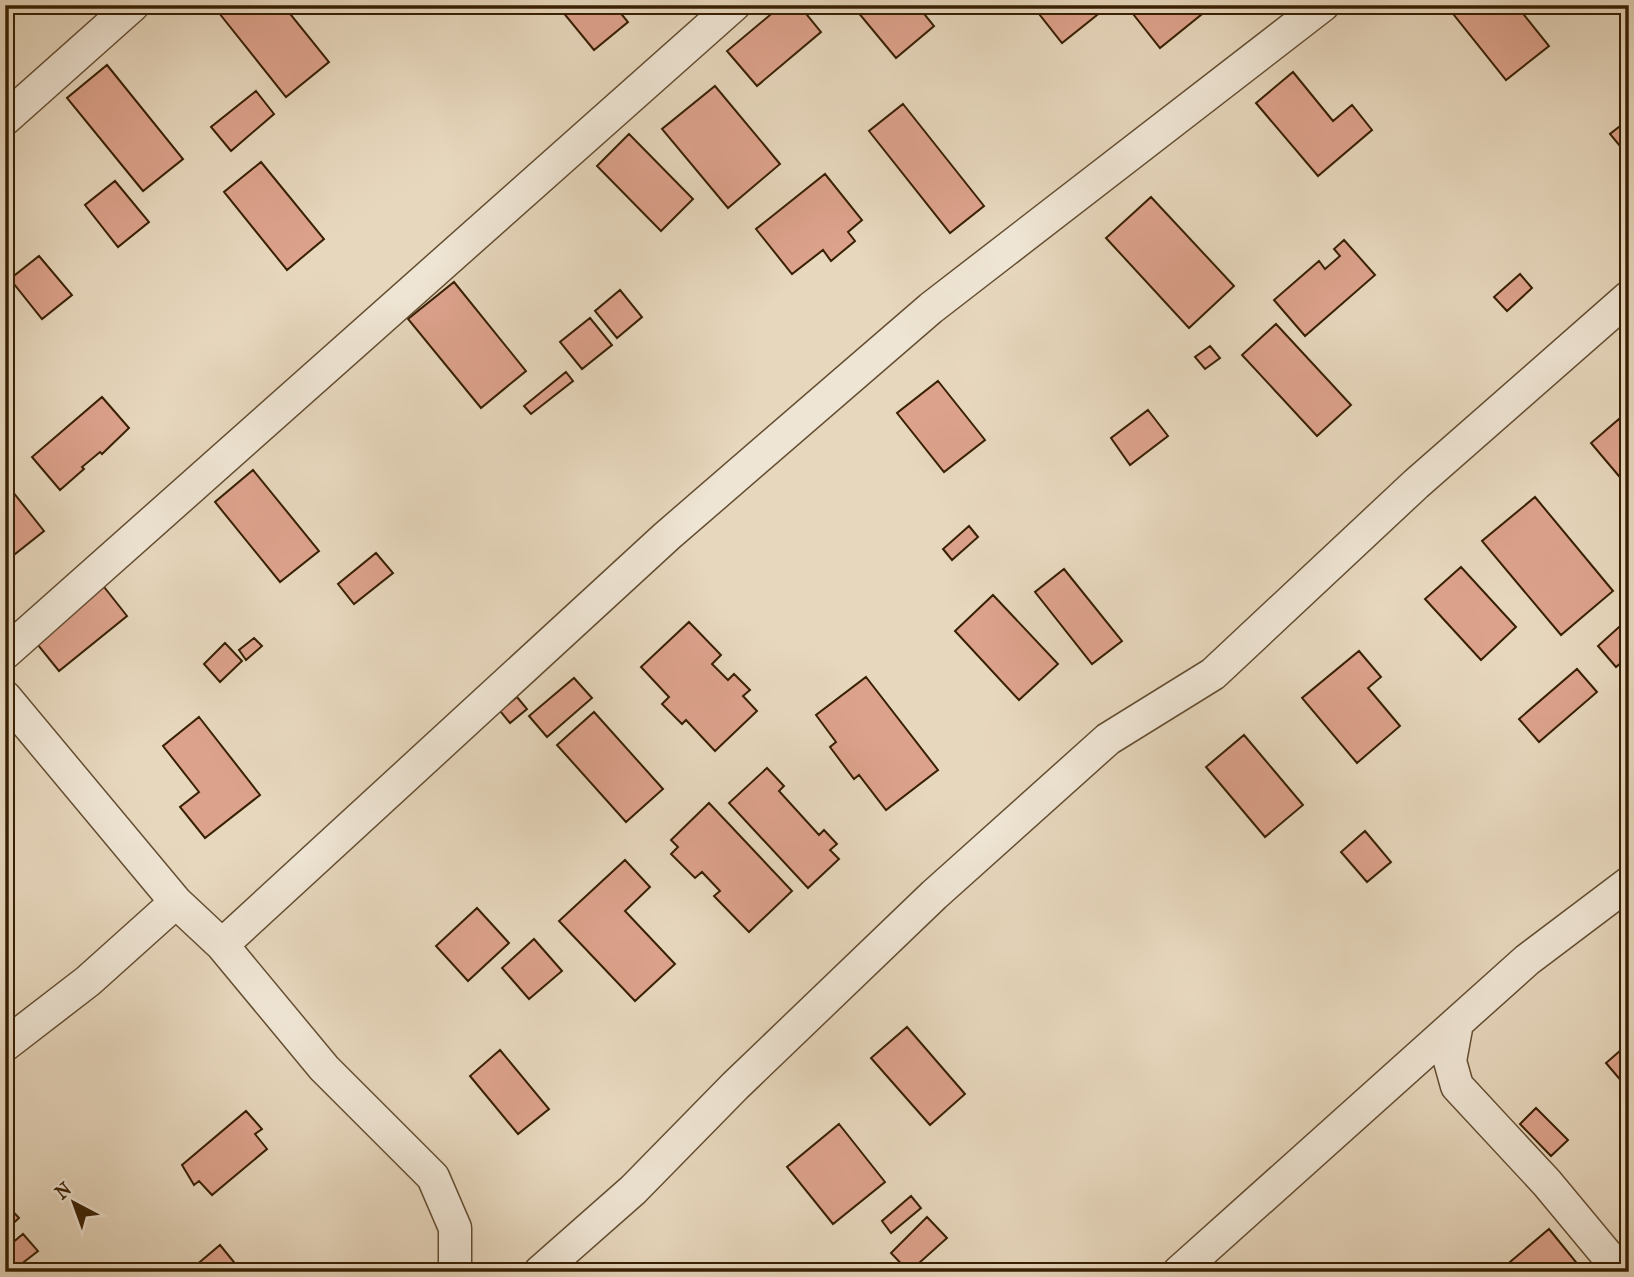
<svg xmlns="http://www.w3.org/2000/svg" width="1634" height="1277" font-family="'IM FELL French Canon',serif">
  <rect width="100%" height="100%" fill="#e7d7bd"/>
  <filter id="stains"><feTurbulence type="fractalNoise" baseFrequency=".00286" numOctaves="4"/><feColorMatrix values="0 0 0 0 .2 0 0 0 0 .09 0 0 0 0 .02 0 0 0 .5 -.17"/></filter>
  <radialGradient id="worn" r=".72"><stop offset=".6" stop-color="#630" stop-opacity="0"/><stop offset="1" stop-color="#630" stop-opacity=".3"/></radialGradient>
  <!-- building -->
  <path fill="#dda28c" stroke="#382003" stroke-width="2" d="M229,5h54l46,57 -43,35 -67,-84z
    M557,5h57l14,17 -34,28z
    M782,5h17l22,27 -64,54 -30,-35z
    M852,5h65l17,21 -38,32z
    M1032,5h57l8,10 -35,28z
    M1126,5h77l4,5 -47,38z
    M1446,5h70l33,41 -43,34z
    M107,65l76,94 -40,32 -76,-93z
    M1293,72l40,49 19,-16 20,25 -54,46 -62,-73z
    M715,86l65,78 -52,44 -66,-79z
    M256,91l18,23 -43,37 -20,-24z
    M903,104l81,102 -34,27 -81,-102z
    M1629,119v38l-19,-23z
    M629,134l64,65 -32,32 -64,-65z
    M261,162l63,77 -37,31 -63,-78z
    M825,174l37,46 -14,12 7,9 -24,20 -8,-11 -31,24 -36,-45z
    M115,181l34,41 -31,25 -33,-42z
    M1151,197l83,89 -45,42 -83,-90z
    M1344,240l31,35 -70,61 -31,-36 45,-39 6,8 15,-13 -6,-7z
    M39,256l33,39 -30,24 -32,-40z
    M1520,274l12,14 -25,23 -13,-14z
    M454,282l72,89 -45,37 -73,-89z
    M620,290l22,27 -25,21 -22,-27z
    M590,318l22,27 -30,24 -22,-27z
    M1276,324l75,81 -34,31 -75,-81z
    M1210,346l10,12 -15,11 -10,-12z
    M566,372l7,9 -42,33 -7,-8z
    M938,381l47,59 -41,32 -47,-59z
    M102,397l27,31 -27,26 -2,-2 -18,15 2,2 -24,21 -28,-33z
    M1148,410l20,26 -38,29 -19,-27z
    M1619,419l10,12v57l-38,-45z
    M253,470l66,81 -39,31 -65,-80z
    M5,482l39,49 -34,27 -5,-6z
    M1535,497l78,94 -52,44 -79,-94z
    M969,526l9,11 -26,23 -9,-11z
    M376,553l17,20 -39,31 -16,-20z
    M1461,567l55,60 -35,33 -56,-61z
    M1064,569l58,72 -30,23 -57,-72z
    M97,578l30,38 -68,55 -30,-37z
    M993,595l65,69 -39,36 -64,-69z
    M1629,618v38l-13,11 -18,-21z
    M689,622l32,33 -9,9 16,16 6,-6 16,16 -7,6 14,15 -42,40 -29,-31 -4,4 -20,-20 7,-7 -28,-30z
    M254,638l8,8 -16,14 -7,-10z
    M225,643l17,18 -22,21 -16,-18z
    M1359,651l22,26 -13,11 32,38 -43,37 -55,-65z
    M1577,669l20,23 -58,50 -20,-23z
    M866,677l72,93 -52,40 -27,-35 -5,4 -24,-32 6,-5 -20,-27z
    M574,678l18,20 -45,39 -18,-21z
    M517,697l10,12 -17,14 -10,-12z
    M594,712l69,77 -37,33 -69,-77z
    M199,717l61,78 -55,43 -25,-31 19,-15 -36,-46z
    M1244,735l59,70 -38,32 -59,-70z
    M767,768l17,18 -5,5 40,44 5,-5 13,14 -7,6 9,9 -31,29 -79,-85z
    M709,803l83,88 -43,41 -35,-36 6,-5 -18,-19 -7,6 -24,-24 7,-7 -7,-7z
    M1365,831l26,31 -24,20 -26,-30z
    M625,860l25,27 -25,24 50,53 -40,37 -76,-80z
    M477,908l32,35 -41,38 -32,-35z
    M534,939l28,32 -33,28 -27,-31z
    M907,1027l58,67 -35,31 -59,-67z
    M1629,1043v47l-23,-27z
    M500,1050l49,59 -31,25 -48,-58z
    M1536,1108l32,32 -17,16 -31,-32z
    M246,1111l16,18 -7,5 12,15 -55,46 -13,-14 -5,4 -12,-20z
    M839,1124l46,58 -52,42 -46,-57z
    M911,1196l10,12 -30,25 -9,-12z
    M5,1203l14,15 -14,13z
    M927,1217l20,21 -38,34 -18,-19z
    M1549,1229l35,43h-67l-7,-10z
    M23,1234l15,17 -27,21 -6,-7v-16z
    M220,1245l22,27h-54z"/>
  <g fill="none" stroke-linecap="round" stroke-linejoin="round">
    <defs>
      <path id="minor" d="M5,119l128,-114
        M5,653l729,-648
        M5,697l171,205 46,43 102,123 109,109 22,51v44
        M222,945l445,-409 264,-228 392,-303
        M1457,1023l-7,38 7,25 90,97 74,89
        M5,1045l83,-64 88,-79
        M540,1272l93,-82 102,-104 199,-191 174,-156 105,-65 203,-190 213,-187
        M1179,1272l348,-312 102,-77"/>
    </defs>
    <!-- minor casing -->
    <use href="#minor" stroke="#644e32" stroke-width="35"/>
    <!-- minor -->
    <use href="#minor" stroke="#efe5d4" stroke-width="32"/>
  </g>
  <!-- margin -->
  <rect width="1634" height="1277" fill="none" stroke="#e7d7bd" stroke-width="28"/>
  <rect x="7" y="7" width="1620" height="1263" fill="none" stroke="#382003" stroke-width="3.5"/>
  <rect x="14" y="14" width="1606" height="1249" fill="none" stroke="#382003" stroke-width="2"/>
  <!-- north arrow -->
  <g transform="translate(74 1203) rotate(319)" stroke="#efe5d4" stroke-width="5" paint-order="stroke">
  <path d="M0-5L12 26L0 18L-12 26Z" fill="#382003"/>
  <text y="-10" font-size="19" font-weight="bold" text-anchor="middle" fill="#382003">N</text>
  </g>
  <rect width="100%" height="100%" filter="url(#stains)"/>
  <rect width="100%" height="100%" fill="url(#worn)"/>
</svg>
